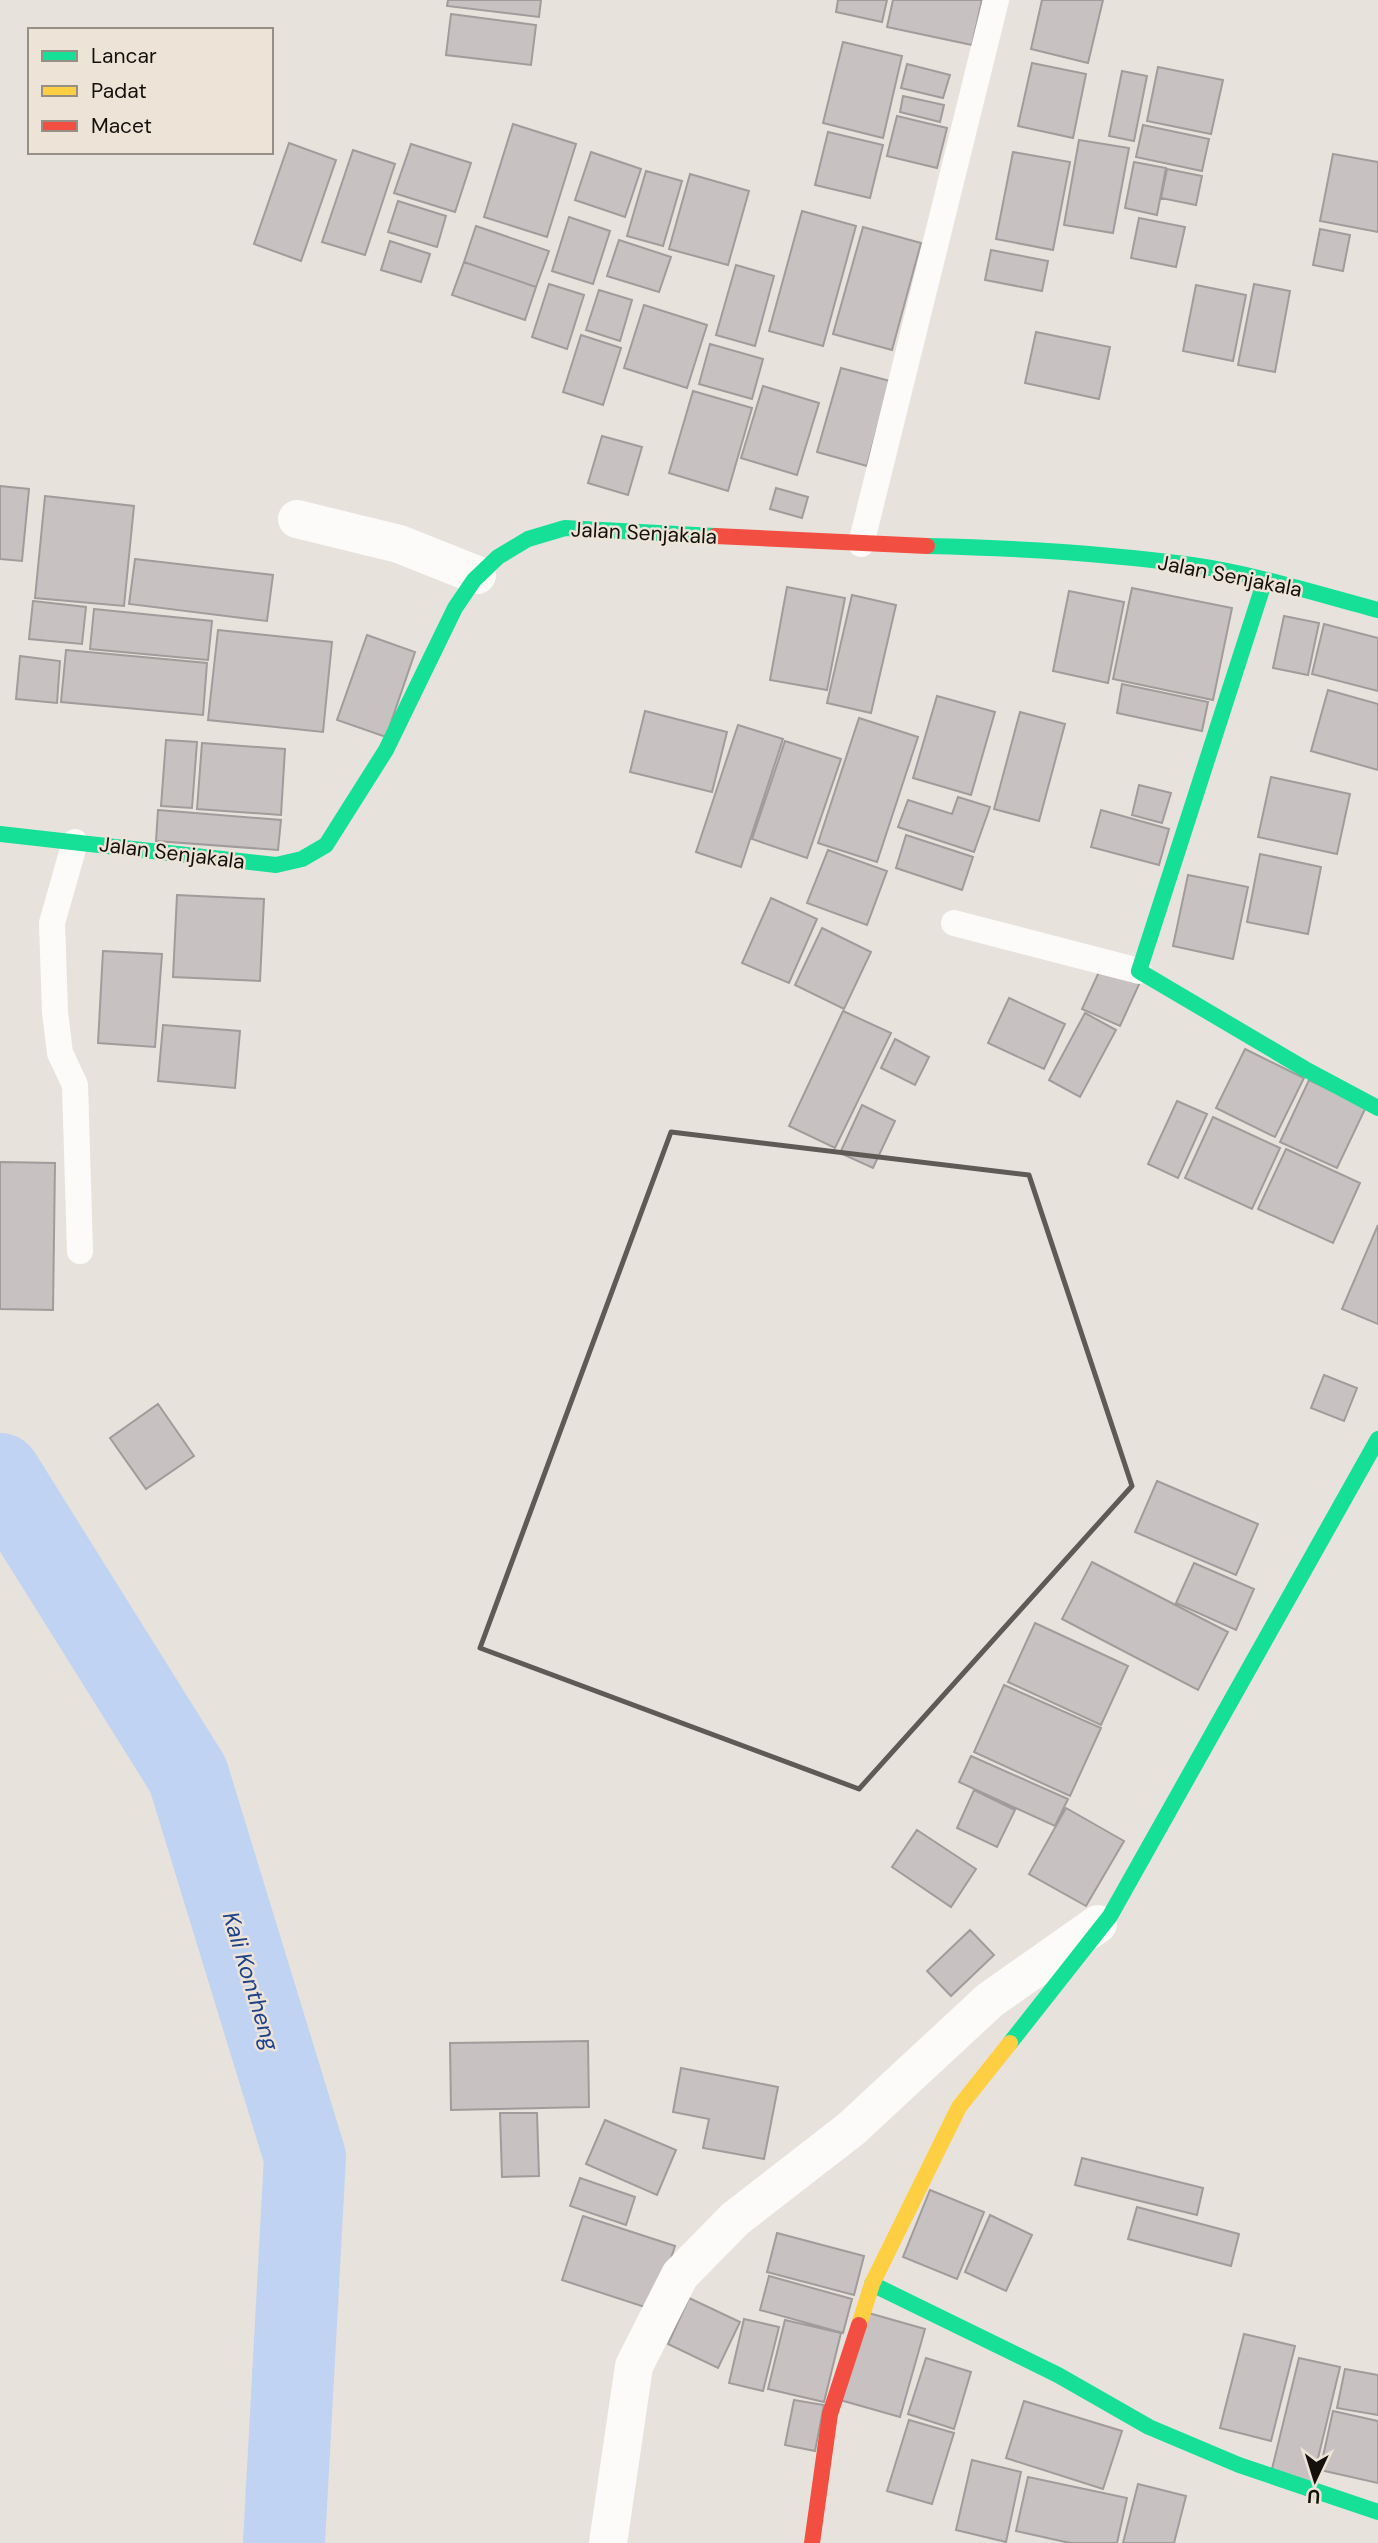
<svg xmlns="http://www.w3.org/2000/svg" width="1378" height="2543" font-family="'DM Sans',sans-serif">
  <rect width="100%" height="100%" fill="#e8e2dc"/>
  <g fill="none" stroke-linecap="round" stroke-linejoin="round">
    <!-- river -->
    <path stroke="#c1d3f2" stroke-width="82" d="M0,1474l188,301 117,382 -21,386"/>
  </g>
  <!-- building -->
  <path fill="#c7c2c1" stroke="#a09c9b" stroke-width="2" d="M448,0h93l-2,17 -92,-11z
    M838,0h49l-5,22 -46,-10z
    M893,0h89l-10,45 -85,-18z
    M1042,0h61l-15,63 -57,-14z
    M451,14l85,11 -5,40 -85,-10z
    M843,42l59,14 -19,82 -60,-15z
    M1032,63l54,11 -13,64 -55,-12z
    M907,64l43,11 -7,23 -42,-10z
    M1158,67l65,13 -12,54 -64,-13z
    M1122,71l25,5 -13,65 -25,-5z
    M903,96l41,9 -4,17 -40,-10z
    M897,116l50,12 -10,40 -50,-12z
    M513,124l63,20 -29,93 -63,-20z
    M1143,125l66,14 -7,32 -66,-14z
    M828,132l55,13 -13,53 -55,-13z
    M1079,140l50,8 -16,85 -49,-8z
    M289,143l47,17 -35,101 -47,-17z
    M411,144l60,19 -16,49 -61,-19z
    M353,150l42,14 -30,91 -43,-13z
    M591,152l50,17 -16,48 -50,-17z
    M1013,152l57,10 -17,88 -57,-11z
    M1333,154l45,8v70l-58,-11z
    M1134,162l32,6 -9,47 -32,-7z
    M1167,169l35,7 -6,29 -35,-7z
    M646,171l36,10 -19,65 -36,-10z
    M690,174l59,17 -21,74 -59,-16z
    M398,201l48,15 -9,31 -49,-15z
    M802,211l54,15 -33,120 -54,-15z
    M569,217l41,14 -17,53 -41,-13z
    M1139,218l46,9 -9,40 -45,-9z
    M476,226l73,25 -13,36 -72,-25z
    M863,227l58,16 -29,107 -59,-16z
    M1320,229l30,6 -7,36 -30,-6z
    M619,240l52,17 -12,35 -52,-16z
    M390,241l40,13 -9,28 -40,-12z
    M991,250l57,11 -6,30 -57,-11z
    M464,262l72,25 -11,33 -73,-25z
    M736,265l38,11 -19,70 -39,-11z
    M549,284l35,11 -17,54 -35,-12z
    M1254,284l36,7 -15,81 -37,-7z
    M1196,285l50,10 -13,66 -50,-10z
    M599,290l33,10 -12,41 -34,-11z
    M644,305l63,20 -20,63 -63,-20z
    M1036,332l74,15 -11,52 -74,-16z
    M581,335l40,13 -18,57 -40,-13z
    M710,344l53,15 -11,40 -53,-15z
    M841,368l49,13 -23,85 -50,-14z
    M763,386l56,17 -22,72 -56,-17z
    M693,391l59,17 -24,83 -59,-18z
    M602,436l40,11 -14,48 -40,-12z
    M0,486l29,3 -7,72 -22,-2z
    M776,488l32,9 -6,21 -32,-9z
    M45,496l89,10 -10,100 -89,-8z
    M135,559l138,16 -6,46 -138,-17z
    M787,587l58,11 -18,92 -57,-10z
    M1132,588l100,20 -19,92 -100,-21z
    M1069,591l55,11 -16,81 -55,-12z
    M852,595l44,10 -25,108 -44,-10z
    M33,601l53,6 -4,37 -53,-5z
    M94,609l118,12 -4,39 -118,-11z
    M1284,616l35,7 -11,52 -35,-7z
    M1324,624l54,14v53l-66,-17z
    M218,630l114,12 -9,90 -115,-12z
    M367,635l48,17 -29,85 -49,-17z
    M66,650l141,13 -4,52 -142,-13z
    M20,656l40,5 -3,42 -41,-4z
    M1122,684l86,18 -6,29 -85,-18z
    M1328,690l50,14v66l-67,-19z
    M937,696l58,16 -24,83 -58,-17z
    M645,711l82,21 -15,60 -82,-20z
    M1020,712l45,12 -26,97 -45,-12z
    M859,718l59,19 -41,125 -59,-19z
    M738,725l45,14 -42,128 -45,-15z
    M166,740l31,2 -5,66 -31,-2z
    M785,741l56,18 -34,99 -55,-19z
    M202,743l83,6 -4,66 -84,-6z
    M1271,777l79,17 -13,60 -79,-17z
    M1139,785l32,8 -9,30 -30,-8z
    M958,797l32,10 -16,45 -76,-25 10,-27 44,14z
    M158,810l123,10 -3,30 -122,-9z
    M1101,810l68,19 -10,36 -68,-18z
    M906,835l67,22 -11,33 -66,-22z
    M828,850l59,21 -20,54 -60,-22z
    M1260,854l61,13 -13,67 -61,-12z
    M1188,875l60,12 -15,72 -60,-13z
    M177,895l87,4 -4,82 -87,-4z
    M771,898l46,21 -28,64 -47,-20z
    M822,928l49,24 -27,57 -49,-24z
    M103,951l59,3 -7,93 -57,-4z
    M1103,963l38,17 -21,46 -38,-17z
    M1009,998l56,26 -21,45 -56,-26z
    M843,1011l48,22 -56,115 -46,-22z
    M1085,1013l31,17 -36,67 -31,-17z
    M163,1025l77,6 -5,57 -77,-7z
    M895,1039l34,18 -14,28 -34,-17z
    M1245,1049l59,29 -29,59 -59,-29z
    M1309,1080l57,27 -29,61 -57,-26z
    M1177,1101l30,13 -29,64 -30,-14z
    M862,1105l33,16 -22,47 -33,-15z
    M1213,1117l67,31 -28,61 -67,-31z
    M1286,1149l74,34 -27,60 -75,-34z
    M0,1162l55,1 -2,147 -53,-1z
    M1378,1225v99l-36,-15z
    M1324,1375l33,13 -13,33 -33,-13z
    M158,1404l36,52 -48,33 -36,-51z
    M1157,1481l101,43 -22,51 -101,-43z
    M1092,1562l136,70 -30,58 -136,-71z
    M1194,1563l60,26 -18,41 -60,-27z
    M1035,1623l93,43 -27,59 -93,-43z
    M1004,1685l97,43 -31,68 -96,-44z
    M971,1756l97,43 -13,27 -96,-44z
    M974,1790l41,20 -18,37 -40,-19z
    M1066,1808l58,33 -38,65 -57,-32z
    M917,1830l59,39 -25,38 -59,-40z
    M970,1930l24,25 -43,41 -24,-25z
    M588,2041l1,66 -138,3 -1,-67z
    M681,2068l97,19 -14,72 -61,-11 6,-29 -36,-7z
    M500,2113h37l2,63 -37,1z
    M605,2120l71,30 -19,45 -71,-31z
    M1082,2158l121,30 -6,27 -122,-30z
    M580,2178l55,19 -9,28 -56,-19z
    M930,2190l54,22 -27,67 -54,-22z
    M1137,2207l102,27 -8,32 -103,-27z
    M990,2215l42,20 -26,56 -41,-19z
    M583,2216l92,30 -21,64 -92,-30z
    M777,2233l87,23 -10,39 -87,-23z
    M769,2276l83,23 -9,34 -83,-23z
    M689,2298l51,24 -22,46 -50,-24z
    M865,2312l60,17 -25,88 -60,-17z
    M744,2319l35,8 -16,64 -34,-8z
    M785,2320l56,13 -17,69 -56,-13z
    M1244,2334l51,12 -24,95 -51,-13z
    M926,2358l45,14 -17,57 -46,-15z
    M1299,2358l41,9 -28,116 -41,-10z
    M1345,2369l33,6v40l-41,-7z
    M794,2400l30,5 -9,46 -30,-6z
    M1024,2401l98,30 -19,58 -97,-31z
    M1333,2411l45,10v62l-58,-13z
    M909,2420l45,13 -22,71 -45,-13z
    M972,2460l49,12 -15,70 -50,-12z
    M1028,2477l99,21 -10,45h-47l-54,-12z
    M1138,2484l48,12 -12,47h-51z"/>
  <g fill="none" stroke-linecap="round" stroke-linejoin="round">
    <!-- lane -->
    <path stroke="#fcfbfa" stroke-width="26" d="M861,544l135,-544
      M75,842l-23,81 3,89 5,41 15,32 5,166
      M954,923l185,48"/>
    <!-- street -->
    <path stroke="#fcfbfa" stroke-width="38" d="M297,519l102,25 78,31
      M608,2543l26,-177 46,-91 55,-56 116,-90 139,-129 108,-76"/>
    <!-- fast -->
    <path stroke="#16e098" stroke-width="16" d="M927,546c88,2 177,7 265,19 63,9 125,29 186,45
      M1265,580l-126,391 166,98 73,39
      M0,834l276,31 26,-6 24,-14 60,-95 69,-142 19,-28 24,-23 30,-18 37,-11 150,8
      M1010,2043l100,-127 268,-477
      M872,2284l186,91 91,52 90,38 139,47"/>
    <!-- slow -->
    <path stroke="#ffcf43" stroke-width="16" d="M859,2325l13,-41 87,-177 51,-64"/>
    <!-- jam -->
    <path stroke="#f24e42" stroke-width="16" d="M715,536l212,10
      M812,2543l18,-129 29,-89"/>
  </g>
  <!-- marked area -->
  <path fill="none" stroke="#5e5a55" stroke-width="5" stroke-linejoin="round" d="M671,1132l358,43 103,311 -273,303 -379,-141z"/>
  <g text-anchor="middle" stroke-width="5" stroke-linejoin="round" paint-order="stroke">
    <!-- street labels -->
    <g font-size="21" fill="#14110d" stroke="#ede3d7">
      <text transform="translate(644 533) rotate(3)" y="7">Jalan Senjakala</text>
      <text transform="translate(1230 576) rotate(11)" y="7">Jalan Senjakala</text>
      <text transform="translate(172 853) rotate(7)" y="7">Jalan Senjakala</text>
    </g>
    <!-- water labels -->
    <g font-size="23" font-style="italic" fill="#1e4388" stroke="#ede3d7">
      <text transform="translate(251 1981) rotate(73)" y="8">Kali Kontheng</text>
    </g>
  </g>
  <!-- legend -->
  <rect x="28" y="28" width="245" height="126" fill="#ede3d7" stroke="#968f86" stroke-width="2"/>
  <rect x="42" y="51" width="35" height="10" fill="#16e098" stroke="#968f86" stroke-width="2"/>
  <text x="91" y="63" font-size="21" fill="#14110d">Lancar</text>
  <rect x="42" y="86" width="35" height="10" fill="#ffcf43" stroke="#968f86" stroke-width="2"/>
  <text x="91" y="98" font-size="21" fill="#14110d">Padat</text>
  <rect x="42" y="121" width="35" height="10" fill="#f24e42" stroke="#968f86" stroke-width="2"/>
  <text x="91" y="133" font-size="21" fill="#14110d">Macet</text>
  <!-- north arrow -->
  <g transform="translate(1315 2480) rotate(184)" stroke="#ede3d7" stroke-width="5" paint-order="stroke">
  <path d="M0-5L12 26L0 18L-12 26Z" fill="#14110d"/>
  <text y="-10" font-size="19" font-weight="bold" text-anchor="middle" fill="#14110d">U</text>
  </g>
</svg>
